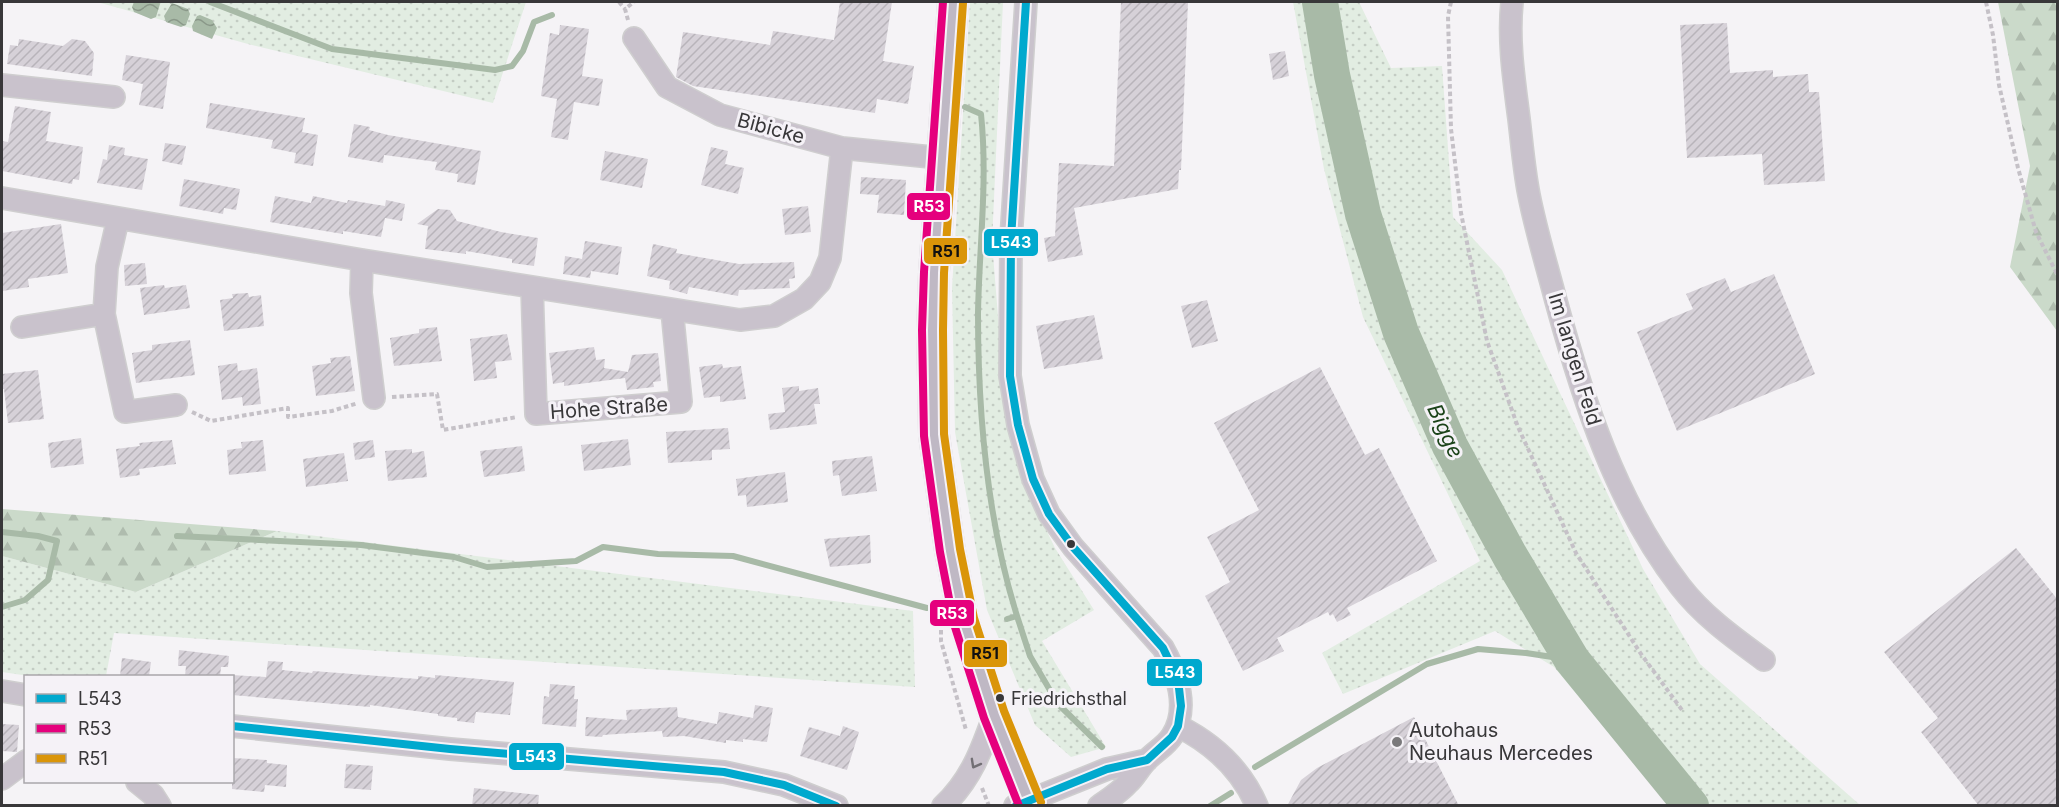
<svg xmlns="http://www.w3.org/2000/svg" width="2059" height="807" font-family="Inter,sans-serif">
  <defs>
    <pattern id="grass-dots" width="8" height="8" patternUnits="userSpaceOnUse" patternTransform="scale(1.5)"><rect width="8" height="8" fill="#e2ede2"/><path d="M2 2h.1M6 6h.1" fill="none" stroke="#c3ccc3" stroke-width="1.8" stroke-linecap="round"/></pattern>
    <pattern id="forest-firs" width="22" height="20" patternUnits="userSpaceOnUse" patternTransform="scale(1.5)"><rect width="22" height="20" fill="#cbdaca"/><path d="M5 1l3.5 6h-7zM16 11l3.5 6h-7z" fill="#afbcae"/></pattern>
    <pattern id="water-waves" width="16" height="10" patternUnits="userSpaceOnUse" patternTransform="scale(1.5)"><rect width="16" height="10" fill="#a8baa7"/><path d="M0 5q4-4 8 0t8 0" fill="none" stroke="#8a9889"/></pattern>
    <pattern id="building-hatch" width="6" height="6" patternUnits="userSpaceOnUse" patternTransform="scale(1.5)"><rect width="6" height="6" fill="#d6d1d8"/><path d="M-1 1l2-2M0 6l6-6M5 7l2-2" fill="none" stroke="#b8b4ba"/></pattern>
  </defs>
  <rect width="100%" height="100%" fill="#f5f3f6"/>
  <!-- grass -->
  <path fill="url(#grass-dots)" d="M97,2h429l-33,101 -245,-59z
    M970,2h33l-11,240 11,136 19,102 33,68 39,62 -52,31 64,106 -35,10 -36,-32 -48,-115 -32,-178 -3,-144z
    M1293,2h66l32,66 51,-2 11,151 49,53 141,299 57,95 160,141h-191l-115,-138 -59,-36 -152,63 -21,-41 158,-92 -117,-244 -39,-148z
    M277,531l636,80 2,76 -801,-54 -8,43h-77l-27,-4v-116l134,36z"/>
  <!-- forest -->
  <path fill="url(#forest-firs)" d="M1998,2h59v329l-47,-64 20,-101z
    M2,509l275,22 -141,61 -134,-36z"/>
  <!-- water -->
  <path fill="url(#water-waves)" d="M134,2h25l1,2 -4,13 -5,2 -17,-7 -2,-5z
    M172,3l16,6 2,5 -4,11 -5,2 -15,-5 -2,-6z
    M200,15l12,5 5,8 -5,11 -19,-8 -1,-5 5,-10z"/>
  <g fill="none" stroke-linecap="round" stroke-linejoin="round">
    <!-- stream -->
    <path stroke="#a8baa7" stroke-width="6" d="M210,2l122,47 163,21 17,-4 11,-15 11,-29 18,-7
      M965,107l16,7c7,67 -2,134 -3,200 0,100 9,206 39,302
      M2,532l36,4 19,5 -9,39 -23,20 -23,7
      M177,536l184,9 93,12 33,10 89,-6 27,-14 55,7 75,2 194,52
      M1007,619l10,-3 13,40 28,48 44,43
      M1255,767l172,-103 51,-15 48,4 46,7
      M1210,806l21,-13"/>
    <!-- river -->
    <path stroke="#a8baa7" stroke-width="36" d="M1320,2l12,73 31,139 38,119 49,113 60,110 62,104 119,146"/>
  </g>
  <!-- building -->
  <path fill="url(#building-hatch)" d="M840,2h52l-9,59 31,5 -6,38 -31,-5 -2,14 -182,-27 -17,-9 7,-45 87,13 3,-14 61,9z
    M1121,2h67l-7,168h-2l-1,19 -104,19 9,47 -35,7 -4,-24 11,-2 4,-73 55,3z
    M1727,23l3,50 43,-3v7l35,-3 1,18h10l6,89 -61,4 -2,-31 -75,4 -7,-133z
    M560,25l29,4 -7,47 21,3 -4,27 -25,-4 -6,38 -17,-3 6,-38 -16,-3 9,-63 9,2z
    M19,39l44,7 9,-7 13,2 9,12 -2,23 -85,-12 3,-19 8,1z
    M1285,51l4,25 -16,4 -4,-26z
    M126,55l44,7 -7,47 -24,-4 4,-21 -21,-4z
    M210,103l95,15 -3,14 16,3 -5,31 -19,-3 2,-10 -25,-5 2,-8 -67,-12z
    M15,106l36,6 -5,29 37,6 -4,33 -6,-1 -1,5 -70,-13v-30l6,1z
    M354,124l16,3 -1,3 19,5 93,16 -6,34 -18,-3 1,-8 -23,-4 2,-8 -53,-7 -1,8 -35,-6z
    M165,143l21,3 -4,19 -20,-4z
    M109,145l16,3 -1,7 24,4 -6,31 -45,-7 6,-24 4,1z
    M711,147l17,4 -3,13 19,4 -6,26 -37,-9z
    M605,151l43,8 -6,29 -42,-8z
    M861,177l45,3 -2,35 -27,-2 2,-18 -19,-1z
    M184,179l56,10 -4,21 -12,-2 -1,6 -44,-8z
    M275,196l36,7 2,-7 34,7 1,-3 37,6 1,-6 19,4 -3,17 -17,-3 -4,19 -38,-6v3l-73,-12z
    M808,206l3,26 -26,3 -3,-26z
    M438,209l12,1 7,11 44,11 37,6 -4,28 -22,-3v-4l-28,-5 -18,-3v3l-41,-5 3,-23 -11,-2z
    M61,224l7,49 -40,6 1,8 -27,4v-58z
    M585,241l37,6 -4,28 -27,-4 -1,7 -27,-4 2,-18 17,3z
    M653,244l24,5 -1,4 63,11 55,-2 1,16 -6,1 1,9 -51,2 -1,6 -49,-9 -2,7 -18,-5 1,-8 -23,-5z
    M145,263l2,21 -22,2 -1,-21z
    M1774,274l41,100 -138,57 -40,-99 56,-23 -7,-15 39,-16 6,14z
    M164,285l1,3 21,-3 4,23 -46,7 -4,-27z
    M248,293l1,4 12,-2 3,31 -40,5 -4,-31 13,-2 -1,-4z
    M1207,300l11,41 -26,7 -11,-42z
    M1094,315l9,44 -59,10 -8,-43z
    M437,327l5,34 -48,5 -4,-28 29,-5v-4z
    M507,334l5,26 -17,2 2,16 -23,3 -4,-42z
    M190,340l5,35 -59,8 -4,-30 20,-3v-5z
    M594,347l2,13 9,-1 -1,9 24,4 4,-17 26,-2 3,28 -8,1 1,5 -27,3 -2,-12 -61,8v-4l-11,2 -4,-31z
    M350,356l5,35 -39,5 -4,-30 19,-3 -1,-5z
    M237,363l1,8 19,-3 4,36 -18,2 -1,-9 -20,3 -4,-34z
    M722,364l1,4 18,-2 5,33 -26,3v-6l-16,2 -5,-31z
    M1320,367l45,88 14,-7 58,113 -90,47 4,7 -14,7 -4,-8 -3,2 -2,-4 -51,26 7,13 -41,20 -38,-75 25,-14 -23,-45 52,-27 -45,-87z
    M38,370l6,49 -36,4 -4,-34h-2v-15z
    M799,386v5l19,-3 2,16h-6l3,20 -47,6 -2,-16 17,-2 -3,-24z
    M728,428l2,21 -18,1v10l-44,3 -2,-31z
    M81,438l3,26 -33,4 -3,-25z
    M628,439l3,26 -47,6 -3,-26z
    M172,440l4,24 -37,5 1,6 -20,3 -4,-29 24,-3 -1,-3z
    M263,440l3,31 -37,4 -2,-25 15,-2 -1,-6z
    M373,440l2,17 -20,3 -2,-17z
    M522,446l3,25 -41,6 -4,-26z
    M412,449v4l12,-2 3,26 -39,4 -3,-30z
    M344,453l4,28 -42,6 -3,-28z
    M872,456l5,35 -35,5 -3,-21 -6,1 -1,-15z
    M785,472l3,30 -41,5 -1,-12 -8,1 -2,-17z
    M870,535l1,28 -41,4 -6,-28z
    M2016,548l42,52v206h-79l-58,-74 17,-14 -54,-66z
    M179,650l50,6 -1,11h-7l-1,9h-35l1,-10h-8z
    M122,658l29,4 -2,14h-29z
    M268,661l15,1 -1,8 30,3 1,-2 105,8v-3l17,2v-3l79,7 -4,33 -34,-3 -2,11 -17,-2v-3l-19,-2v-2l-68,-9v2l-138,-12v-20l34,2z
    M550,684l25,2 -1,13h4l-2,28 -34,-3 2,-28 5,1z
    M755,705l18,3 -6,34 -24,-3v3l-17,-2v3l-42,-7 -21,1 -1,-6 -59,4 -1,2 -17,-1 1,-19 41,3 -1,-10 51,-3 1,10 39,7 2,-12 34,6z
    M1414,717l45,89h-172l14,-26 16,-12z
    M2,724l17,1 -2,27 -15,-1z
    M843,726l16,6 -12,38 -47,-14 9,-29 31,9z
    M232,758l35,2v3l20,2 -1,22 -21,-2 -1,7 -32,-3z
    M346,764l27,2 -2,24 -27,-2z
    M474,788l65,7 -1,11h-66z"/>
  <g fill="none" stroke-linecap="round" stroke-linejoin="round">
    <defs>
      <path id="street" d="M1026,2l-15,237 -1,137 8,49 15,54 16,35 24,33 90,101c15,27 27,60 9,88 -6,10 -18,16 -26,25 -7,7 -11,16 -18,22 -8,9 -19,16 -29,23
        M1512,2c-4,39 2,78 7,117 3,25 5,51 10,76 7,36 18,71 27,106 27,99 60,202 124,285 23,30 54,52 84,74
        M634,38l33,49 53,28 122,33 99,10
        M2,85l112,12
        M2,198l360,62 378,60 34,-4 30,-17 16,-17 10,-24 12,-110
        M118,219l-11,48 -3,47 21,98 51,-7
        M362,260l-1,33 13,105
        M532,287l4,127 145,-12 -9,-92
        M22,327l82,-13
        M2,691l24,4
        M232,726l218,23 274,23 60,13 53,21
        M1178,726c36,18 63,43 79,80
        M2,779l24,-18
        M137,782l16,13 7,11
        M943,806c28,-26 39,-57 51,-91
        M1015,806l92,-37 40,-9"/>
      <path id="secondary" d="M953,2l-19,270 -2,58 2,105 16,116 14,70 30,94 37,91"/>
    </defs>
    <!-- street casing -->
    <use href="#street" stroke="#cfcecf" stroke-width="24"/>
    <!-- secondary casing -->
    <use href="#secondary" stroke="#cfcecf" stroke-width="32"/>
    <!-- path -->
    <path stroke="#c5c1c7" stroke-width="4" stroke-dasharray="4.5 3" stroke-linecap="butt" d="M619,2l6,7
      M1451,2l-3,14 3,113 10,84 26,128 31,86 58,126 65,101 41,56
      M1986,2l7,33 6,50 19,83 18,64 22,44
      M628,20l-3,-11 9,-7
      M392,397l45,-3 6,36 74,-13
      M192,412l19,9 77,-13v9l44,-6 26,-8
      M941,630v11l25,89
      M982,788l7,18"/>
    <!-- street -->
    <use href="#street" stroke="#c9c2cc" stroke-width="21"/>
    <!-- secondary -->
    <use href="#secondary" stroke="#bfb8c4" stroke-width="28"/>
    <defs>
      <path id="bus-1" d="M232,726l218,23 274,23 60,13 52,21
        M1016,806l91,-37 40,-9 25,-23 6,-11 3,-20 -3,-27 -15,-31 -90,-101 -24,-33 -16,-35 -15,-54 -8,-49 1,-137 15,-237"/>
      <path id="bus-2" d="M943,2l-19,270 -2,58 2,106 16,116 14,72 30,94 35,88"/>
      <path id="bus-3" d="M963,3l-19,270 -1,57 1,104 16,115 14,69 30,93 37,91"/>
    </defs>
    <!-- bus-1 casing -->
    <use href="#bus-1" stroke="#f5f2f7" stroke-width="12"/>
    <!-- bus-2 casing -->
    <use href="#bus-2" stroke="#f5f2f7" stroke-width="12"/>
    <!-- bus-3 casing -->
    <use href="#bus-3" stroke="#f5f2f7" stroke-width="12"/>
    <!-- bus-1 -->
    <use href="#bus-1" stroke="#00a9ce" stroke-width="8"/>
    <!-- bus-2 -->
    <use href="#bus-2" stroke="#e5007d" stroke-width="8"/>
    <!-- bus-3 -->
    <use href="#bus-3" stroke="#da9509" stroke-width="8"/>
  </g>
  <!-- one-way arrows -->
  <defs><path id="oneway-chevron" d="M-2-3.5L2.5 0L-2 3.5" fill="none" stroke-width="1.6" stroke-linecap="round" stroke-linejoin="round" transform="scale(1.5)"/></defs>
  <use stroke="#726f74" href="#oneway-chevron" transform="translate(975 764) rotate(119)"/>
  <!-- markers -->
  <g fill="#383739" stroke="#f5f2f7" stroke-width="2">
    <circle cx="1071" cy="544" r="5"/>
    <circle cx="1000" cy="698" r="5"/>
  </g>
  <circle fill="#7a797b" stroke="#f5f2f7" stroke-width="2" cx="1397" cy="742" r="6"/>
  <g text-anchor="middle" stroke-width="6" stroke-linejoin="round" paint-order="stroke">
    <!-- bus labels -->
    <g font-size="18" fill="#383739" stroke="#f5f2f7" text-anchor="start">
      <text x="1011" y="705">Friedrichsthal</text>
    </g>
    <!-- street labels -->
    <g font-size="20" fill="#383739" stroke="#f5f2f7">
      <text transform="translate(771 128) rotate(15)" y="7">Bibicke</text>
      <text transform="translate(1575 359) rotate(73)" y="7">Im langen Feld</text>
      <text transform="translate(609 408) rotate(-4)" y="7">Hohe Straße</text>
    </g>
    <!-- poi labels -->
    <g font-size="20" fill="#383739" stroke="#f5f2f7" text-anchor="start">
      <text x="1409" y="737">Autohaus<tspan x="1409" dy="23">Neuhaus Mercedes</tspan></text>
    </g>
    <!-- water labels -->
    <g font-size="21" font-style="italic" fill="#1b4319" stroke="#f5f2f7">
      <text transform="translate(1445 431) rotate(65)" y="7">Bigge</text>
    </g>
  </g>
  <g stroke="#f5f2f7" stroke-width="2">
    <rect x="906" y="192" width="45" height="29" rx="6" fill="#e5007d"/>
    <rect x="983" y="228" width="56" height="29" rx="6" fill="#00a9ce"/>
    <rect x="923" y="237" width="45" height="28" rx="6" fill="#da9509"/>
    <rect x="929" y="599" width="46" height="28" rx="6" fill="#e5007d"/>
    <rect x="963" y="639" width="45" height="29" rx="6" fill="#da9509"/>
    <rect x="1146" y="658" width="57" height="29" rx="6" fill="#00a9ce"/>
    <rect x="508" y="742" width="57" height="29" rx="6" fill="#00a9ce"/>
  </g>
  <g font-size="16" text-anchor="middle" font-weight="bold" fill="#fff">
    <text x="929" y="212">R53</text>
    <text x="1011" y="248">L543</text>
    <text x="952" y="619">R53</text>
    <text x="1175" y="678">L543</text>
    <text x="536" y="762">L543</text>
  </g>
  <g font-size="16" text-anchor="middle" font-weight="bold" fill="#111">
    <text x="946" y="257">R51</text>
    <text x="985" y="659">R51</text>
  </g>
  <!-- border -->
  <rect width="2059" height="807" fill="none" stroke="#383739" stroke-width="6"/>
  <!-- legend -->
  <rect x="24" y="675" width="210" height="108" fill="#f5f2f7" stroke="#a9a7ab" stroke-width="1.5"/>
  <rect x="36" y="694" width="30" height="9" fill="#00a9ce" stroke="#a9a7ab" stroke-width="1.5"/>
  <text x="78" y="705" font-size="18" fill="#383739">L543</text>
  <rect x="36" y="724" width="30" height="9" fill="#e5007d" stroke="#a9a7ab" stroke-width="1.5"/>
  <text x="78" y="735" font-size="18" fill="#383739">R53</text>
  <rect x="36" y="754" width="30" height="9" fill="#da9509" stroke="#a9a7ab" stroke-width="1.5"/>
  <text x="78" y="765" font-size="18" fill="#383739">R51</text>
</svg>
